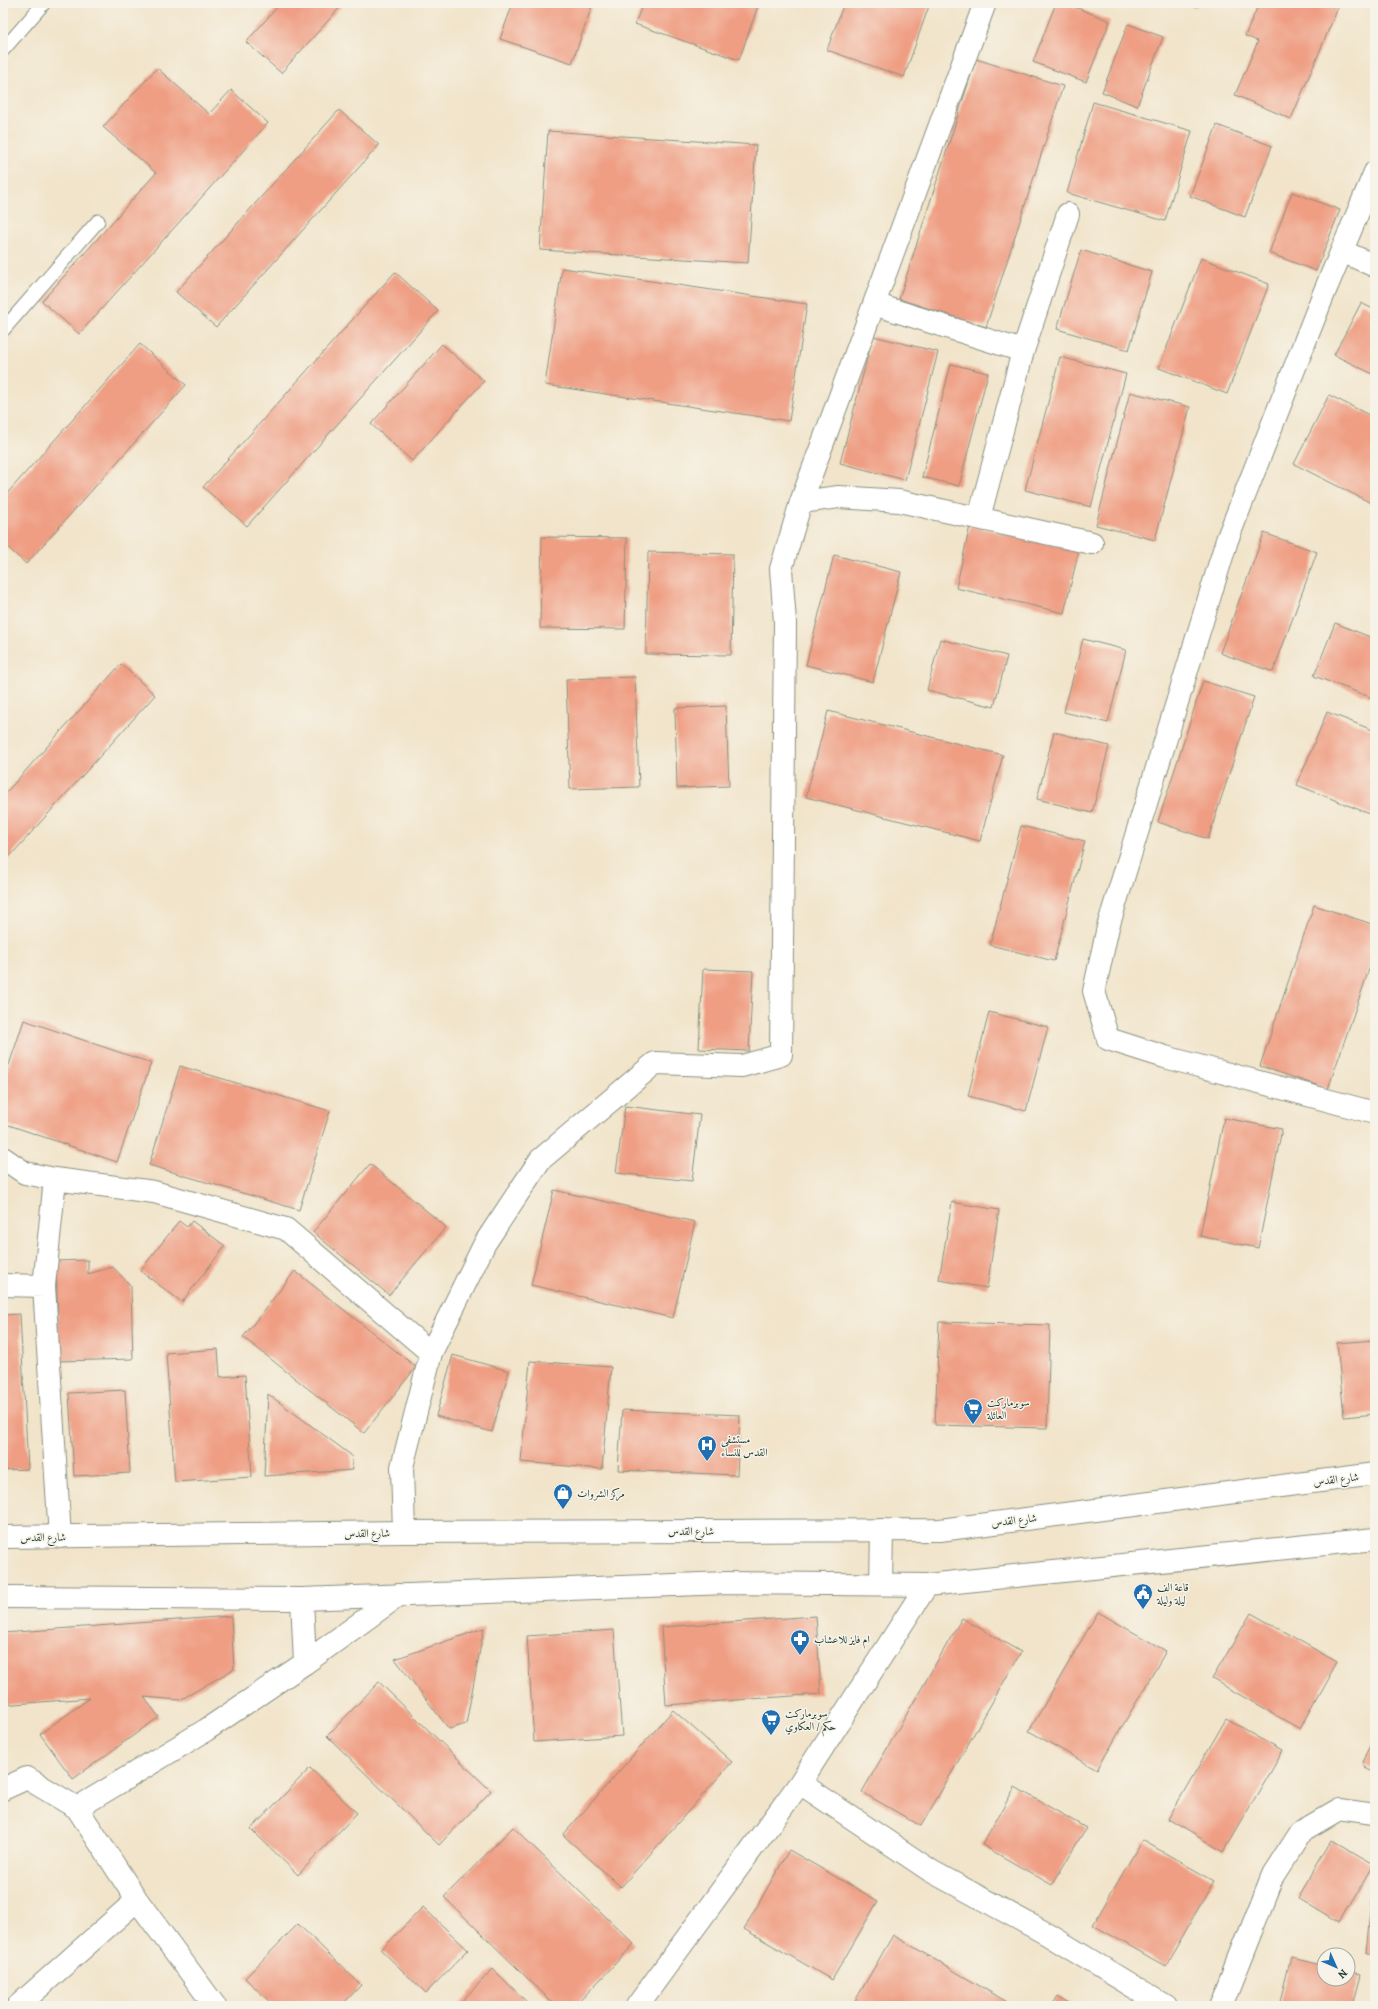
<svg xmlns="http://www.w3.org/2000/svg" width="1378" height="2009" font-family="Alegreya,Amiri,serif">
  <rect width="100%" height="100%" fill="#f7f3e8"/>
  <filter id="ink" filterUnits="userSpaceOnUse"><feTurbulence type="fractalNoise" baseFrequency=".025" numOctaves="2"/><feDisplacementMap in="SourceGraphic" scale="8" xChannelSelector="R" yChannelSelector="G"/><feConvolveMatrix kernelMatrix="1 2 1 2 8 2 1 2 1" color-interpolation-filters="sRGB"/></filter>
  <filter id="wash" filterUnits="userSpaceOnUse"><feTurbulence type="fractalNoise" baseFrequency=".012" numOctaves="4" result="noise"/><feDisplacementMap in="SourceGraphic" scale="16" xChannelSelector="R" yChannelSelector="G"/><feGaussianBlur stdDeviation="0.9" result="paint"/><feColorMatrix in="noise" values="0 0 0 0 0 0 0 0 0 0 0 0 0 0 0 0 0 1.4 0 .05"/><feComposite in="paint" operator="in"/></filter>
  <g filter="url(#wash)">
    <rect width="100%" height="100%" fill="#f1e4ca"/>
    <g id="blocks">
      <!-- building -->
      <path fill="#ef9e83" d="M281,3h63l-63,70 -35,-31z
        M513,3h80l-21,60 -72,-24z
        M643,3h116l-20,57 -104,-36z
        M844,3h86l-26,74 -77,-27z
        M1056,3h9l45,18 -24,61 -53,-20z
        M1186,3h12l-2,4z
        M1259,3h81l-49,116 -56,-24 23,-54 -13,-5z
        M1128,24l35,13 -26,69 -35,-14z
        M976,59l87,27 -77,241 -87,-28z
        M157,68l52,46 22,-24 37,33 -189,211 -37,-33 114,-128 -53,-46z
        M1093,102l99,29 -27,90 -98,-28z
        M339,110l40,35 -163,182 -40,-35z
        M1217,125l55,21 -27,71 -55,-21z
        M548,131l208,14 -8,118 -208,-13z
        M1292,192l48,18 -24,61 -47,-18z
        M1081,250l71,22 -23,78 -72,-21z
        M1201,258l68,26 -42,110 -68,-26z
        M562,268l245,36 -18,117 -244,-36z
        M395,272l43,39 -191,215 -44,-39z
        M1361,303l14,7v65l-41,-20z
        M873,336l65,16 -33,128 -65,-17z
        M140,344l46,41 -160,179 -23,-21v-45z
        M442,344l42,37 -72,80 -41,-37z
        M1060,357l66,17 -35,133 -66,-17z
        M951,364l37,9 -29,113 -37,-9z
        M1130,392l60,15 -35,133 -59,-15z
        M1329,395l46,23v87l-81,-41z
        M970,526l109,24 -15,63 -108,-25z
        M1264,533l53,19 -44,120 -53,-19z
        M542,537l85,1 -2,91 -85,-1z
        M648,552l85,2 -2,101 -85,-1z
        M834,555l67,17 -28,110 -67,-17z
        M1335,623l40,16v60l-61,-23z
        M940,639l67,17 -13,51 -67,-17z
        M1083,639l43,11 -18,73 -44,-11z
        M121,664l34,31 -152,169v-68z
        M635,677l4,110 -69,2 -4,-110z
        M1203,681l51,16 -46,142 -50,-17z
        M726,706l3,80 -52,2 -2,-80z
        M828,711l175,44 -23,86 -174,-44z
        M1327,712l48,19v85l-78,-31z
        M1054,732l55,14 -17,67 -55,-14z
        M1021,826l64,15 -31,120 -64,-16z
        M1314,905l61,20v27l-47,137 -68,-23z
        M703,969l50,2 -4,80 -50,-2z
        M989,1012l59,15 -22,84 -58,-15z
        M24,1020l127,43 -34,99 -114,-39v-40z
        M180,1066l150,45 -31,99 -150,-45z
        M625,1106l75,9 -8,66 -76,-8z
        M1224,1118l58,11 -24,119 -58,-12z
        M370,1164l76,63 -57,68 -76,-63z
        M554,1190l141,32 -22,96 -142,-33z
        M952,1202l47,8 -12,78 -48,-8z
        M179,1221l8,6 5,-6 33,25 -43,56 -42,-31z
        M88,1260v14l25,-7 18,19 2,73 -74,2 -3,-100z
        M295,1271l121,96 -52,66 -121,-96z
        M20,1314l8,155 -25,1v-155z
        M939,1322l111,3 -3,103 -112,-3z
        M1375,1340v74l-31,3 -7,-74z
        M218,1349l2,28 25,-2 7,102 -77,5 -9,-129z
        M453,1355l56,16 -17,61 -56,-16z
        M530,1361l81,6 -9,102 -81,-7z
        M125,1390l5,83 -56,3 -5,-83z
        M268,1394l83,61 2,15 -89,6z
        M622,1410l118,5 -3,60 -119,-5z
        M1098,1612l68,39 -69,119 -68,-39z
        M1251,1613l86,49 -37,67 -88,-50z
        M231,1616l3,53 -54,31 -36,-3 15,20 -86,62 -33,-45 50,-36 -87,7v-72z
        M816,1616l5,78 -155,11 -5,-78z
        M962,1618l59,34 -100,174 -59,-34z
        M484,1628l-18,96 -17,5 -54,-70z
        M614,1630l8,106 -88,6 -7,-106z
        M379,1682l112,109 -52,54 -112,-109z
        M673,1710l59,52 -111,125 -58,-52z
        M1226,1719l57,32 -59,101 -56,-33z
        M1375,1741v29l-12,-6z
        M310,1768l47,45 -59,62 -47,-46z
        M1015,1787l71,41 -34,57 -70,-40z
        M513,1827l121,117 -59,62h-19l-112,-109z
        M1142,1840l72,41 -49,85 -72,-41z
        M1331,1840l42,24 -34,58 -41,-25z
        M789,1850l89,51 -46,79 -88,-51z
        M1371,1900h4v54l-9,-1z
        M423,1907l45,43 -42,43 -45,-43z
        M298,1924l63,61 -20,21h-67l-29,-28z
        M893,1935l114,67 -2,4h-141l-9,-5z
        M1291,1958l33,8v13h24v-7l12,3 -8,31h-73z
        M493,1969l38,37h-74z
        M1058,1996l17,10h-23z"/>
    </g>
  </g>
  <g filter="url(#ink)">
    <use href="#blocks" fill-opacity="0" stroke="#88907f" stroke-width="1"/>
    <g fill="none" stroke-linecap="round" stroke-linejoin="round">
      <defs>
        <path id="service" d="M3,50l41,-47
          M3,330l95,-109"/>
        <path id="minor" d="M1375,172l-51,121 -97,247 -119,387 -14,64 14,48 57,18 210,56
          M1342,251l33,15
          M874,304l149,47
          M801,502l38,-5 60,4 193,42
          M979,518l44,-167 45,-137
          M3,1158l22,15 30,6 99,13 132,37 145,124
          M55,1179l-11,107 16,251
          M3,1285l41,1
          M404,1532l-2,-65 29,-114 54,-110 55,-83 115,-97 87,3 39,-11 4,-433 -4,-53 20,-67 184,-499
          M881,1584l1,-54
          M302,1599l3,64
          M800,1783l131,88 116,63 118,72
          M3,1789l24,-11 50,30
          M18,2006l119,-106
          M215,2006l-78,-106 -60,-92 129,-78 99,-67 94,-68
          M637,2006l163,-223 127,-198
          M1221,2006l51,-129 29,-45 38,-22 36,5"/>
        <path id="secondary" d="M3,1537l401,-5 536,-2 435,-56
          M3,1597l299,2 425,-16 200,2 448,-46"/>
      </defs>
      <!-- service casing -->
      <use href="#service" stroke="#88907f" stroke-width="15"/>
      <!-- minor casing -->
      <use href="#minor" stroke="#88907f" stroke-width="24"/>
      <!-- secondary casing -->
      <use href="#secondary" stroke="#88907f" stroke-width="24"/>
      <!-- service -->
      <use href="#service" stroke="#fff" stroke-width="13"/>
      <!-- minor -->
      <use href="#minor" stroke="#fff" stroke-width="22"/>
      <!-- secondary -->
      <use href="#secondary" stroke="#fff" stroke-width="22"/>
    </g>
  </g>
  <!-- icons -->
  <defs>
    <symbol id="supermarket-pin" viewBox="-11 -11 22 30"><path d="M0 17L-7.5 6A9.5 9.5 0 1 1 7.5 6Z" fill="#1f6fb2" stroke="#f7f3e8"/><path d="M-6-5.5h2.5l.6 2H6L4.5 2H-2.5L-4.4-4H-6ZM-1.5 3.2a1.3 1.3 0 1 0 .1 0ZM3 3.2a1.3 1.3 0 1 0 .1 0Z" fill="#fff"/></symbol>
    <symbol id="hospital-pin" viewBox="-11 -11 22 30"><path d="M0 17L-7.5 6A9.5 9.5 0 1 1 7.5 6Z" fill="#1f6fb2" stroke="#f7f3e8"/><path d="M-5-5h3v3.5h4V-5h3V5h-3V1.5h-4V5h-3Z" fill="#fff"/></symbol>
    <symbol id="shop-pin" viewBox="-11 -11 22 30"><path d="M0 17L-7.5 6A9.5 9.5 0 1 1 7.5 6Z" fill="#1f6fb2" stroke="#f7f3e8"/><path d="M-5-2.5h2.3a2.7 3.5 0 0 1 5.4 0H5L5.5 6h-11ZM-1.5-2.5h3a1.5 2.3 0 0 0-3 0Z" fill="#fff"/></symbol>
    <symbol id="civic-pin" viewBox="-11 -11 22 30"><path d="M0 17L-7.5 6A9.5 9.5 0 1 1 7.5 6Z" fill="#1f6fb2" stroke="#f7f3e8"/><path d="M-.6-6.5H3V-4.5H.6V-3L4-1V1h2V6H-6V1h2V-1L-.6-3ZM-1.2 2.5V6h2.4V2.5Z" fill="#fff"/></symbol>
    <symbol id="pharmacy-pin" viewBox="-11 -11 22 30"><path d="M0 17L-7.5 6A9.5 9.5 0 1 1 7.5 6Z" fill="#1f6fb2" stroke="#f7f3e8"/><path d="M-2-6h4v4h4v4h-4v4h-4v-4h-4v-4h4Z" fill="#fff"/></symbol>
  </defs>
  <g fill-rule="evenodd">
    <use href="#supermarket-pin" x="962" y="1397" width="22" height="30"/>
    <use href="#hospital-pin" x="696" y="1434" width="22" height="30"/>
    <use href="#shop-pin" x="552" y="1482" width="22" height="30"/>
    <use href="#civic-pin" x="1132" y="1582" width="22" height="30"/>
    <use href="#pharmacy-pin" x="789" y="1628" width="22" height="30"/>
    <use href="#supermarket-pin" x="760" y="1708" width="22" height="30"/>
  </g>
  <g text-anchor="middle" stroke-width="3" stroke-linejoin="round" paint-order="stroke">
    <!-- poi labels -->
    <g font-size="11" fill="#1f3d34" stroke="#f7f3e8" text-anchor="start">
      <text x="987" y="1406">سوبرماركت<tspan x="987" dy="13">العائلة</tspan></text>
      <text x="721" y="1443">مستشفى<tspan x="721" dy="13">القدس للنساء</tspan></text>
      <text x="577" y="1497">مركز الشروات</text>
      <text x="1157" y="1591">قاعة الف<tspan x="1157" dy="13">ليلة وليلة</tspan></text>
      <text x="814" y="1643">ام فايز للاعشاب</text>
      <text x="785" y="1717">سوبرماركت<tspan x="785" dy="13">حكم / العكاوي</tspan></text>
    </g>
    <!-- street labels -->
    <g font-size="11" fill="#1f3d34" stroke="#f7f3e8">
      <text transform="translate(1336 1479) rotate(-7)" y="4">شارع القدس</text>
      <text transform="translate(1014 1520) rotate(-7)" y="4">شارع القدس</text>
      <text x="691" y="1535">شارع القدس</text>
      <text transform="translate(367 1533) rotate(-1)" y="4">شارع القدس</text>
      <text transform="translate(43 1537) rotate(-1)" y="4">شارع القدس</text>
    </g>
  </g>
  <!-- margin -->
  <rect width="1378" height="2009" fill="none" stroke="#f7f3e8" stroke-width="16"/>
  <!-- north arrow -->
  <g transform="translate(1336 1967) rotate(135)"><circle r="19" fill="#f7f3e8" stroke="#a1aaa0"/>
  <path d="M0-3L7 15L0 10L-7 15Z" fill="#1f6fb2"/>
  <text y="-6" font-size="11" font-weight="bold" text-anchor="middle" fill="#1f3d34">N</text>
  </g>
</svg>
